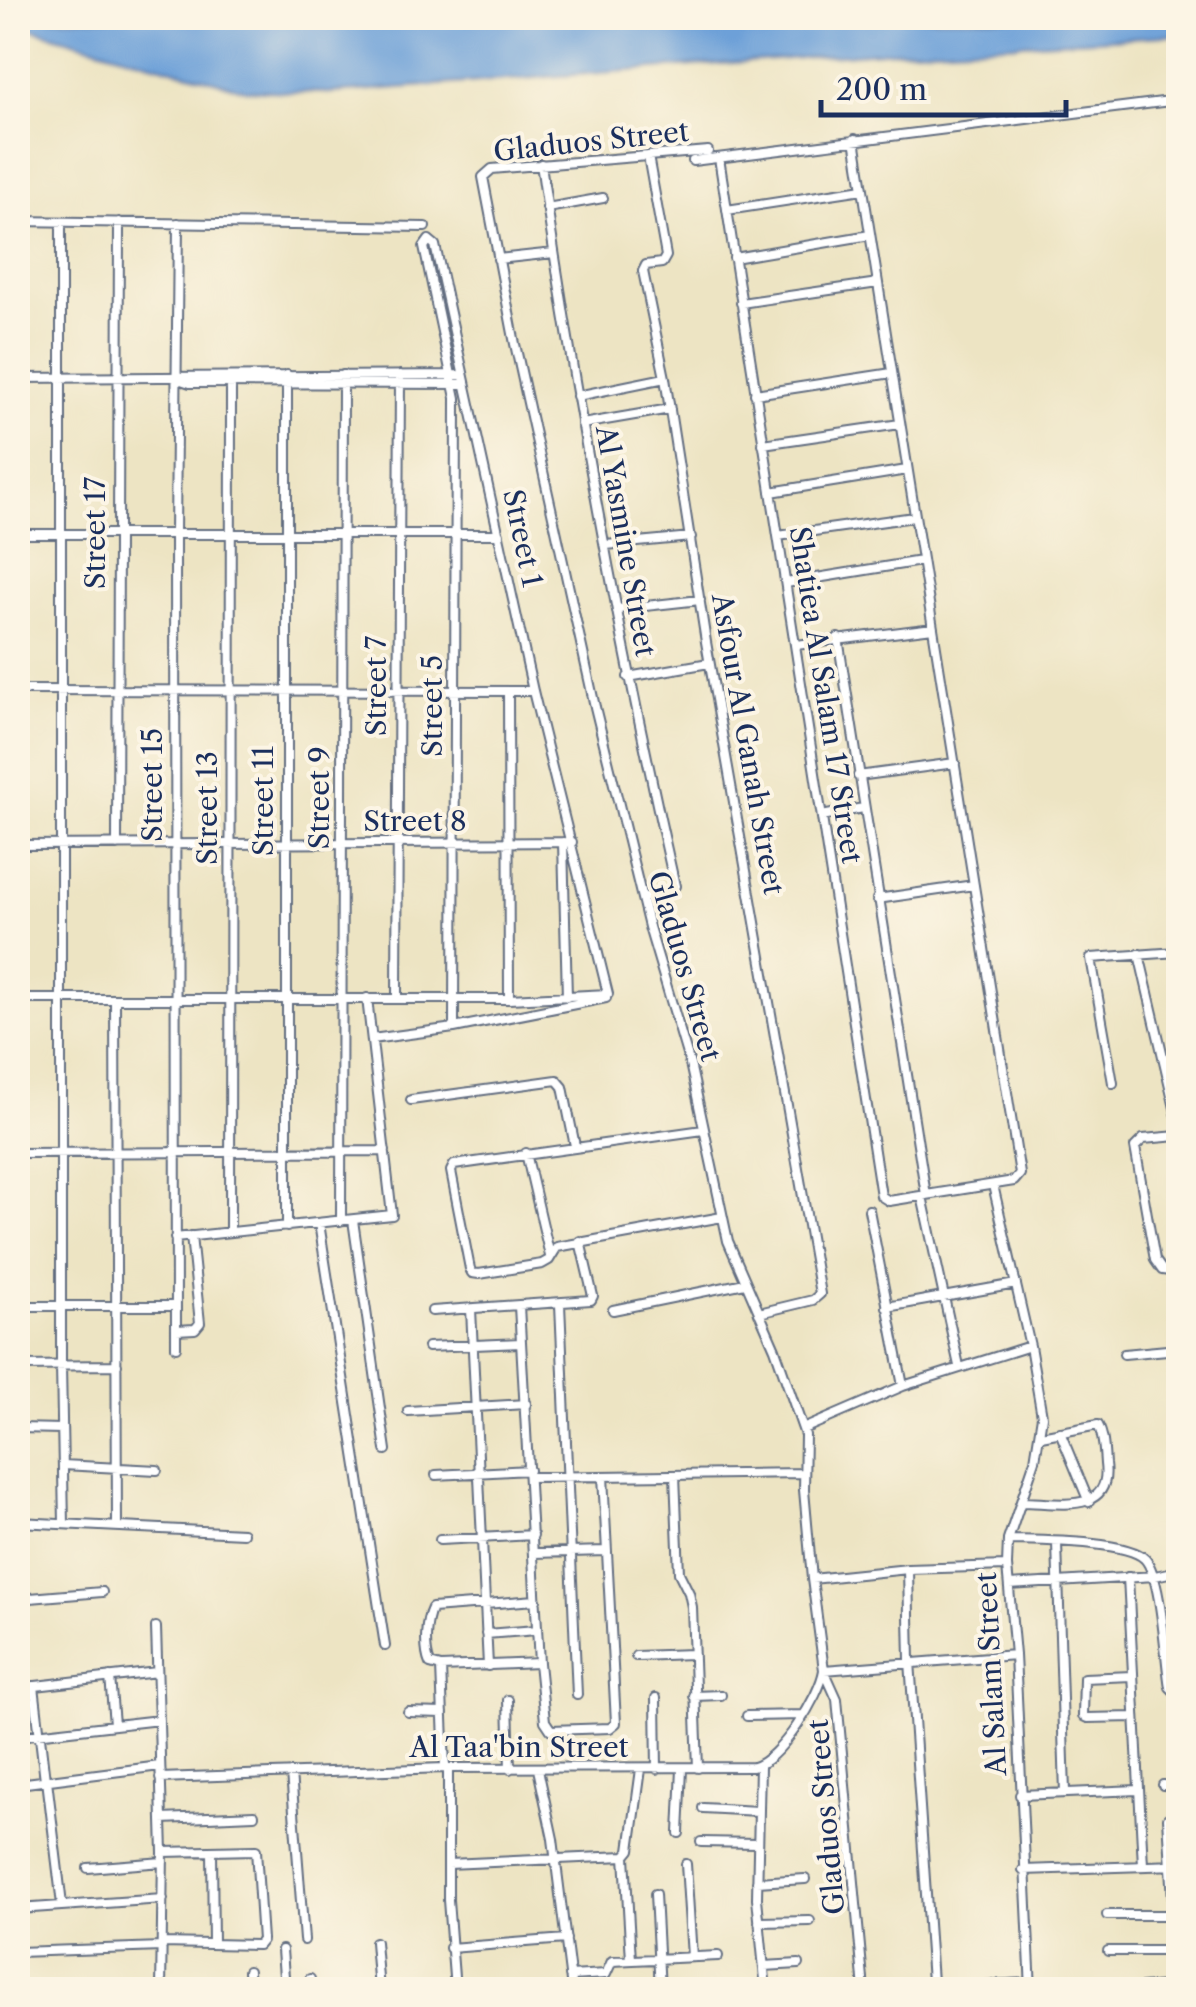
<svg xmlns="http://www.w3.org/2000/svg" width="1196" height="2007" font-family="'Libre Caslon Text',serif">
  <rect width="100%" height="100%" fill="#fcf5e5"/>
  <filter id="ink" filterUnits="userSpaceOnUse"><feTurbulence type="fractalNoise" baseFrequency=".01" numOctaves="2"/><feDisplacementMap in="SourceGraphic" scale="20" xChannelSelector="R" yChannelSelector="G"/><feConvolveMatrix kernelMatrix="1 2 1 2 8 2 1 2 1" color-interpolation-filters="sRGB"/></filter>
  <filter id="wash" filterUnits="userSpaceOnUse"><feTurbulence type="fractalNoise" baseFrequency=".0048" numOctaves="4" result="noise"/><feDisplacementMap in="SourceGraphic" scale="40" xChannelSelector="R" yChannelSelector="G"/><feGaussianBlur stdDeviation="2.25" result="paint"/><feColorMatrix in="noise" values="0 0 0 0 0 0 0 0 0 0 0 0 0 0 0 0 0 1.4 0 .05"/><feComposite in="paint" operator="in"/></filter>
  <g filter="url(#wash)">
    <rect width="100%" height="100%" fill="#ede4c3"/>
    <!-- water -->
    <path fill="#6da0d8" stroke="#44689b" stroke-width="2.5" d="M18,18h1160v17l-285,16 -564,42 -83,-3 -228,-65z"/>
  </g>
  <g filter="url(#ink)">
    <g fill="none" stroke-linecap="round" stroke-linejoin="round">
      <defs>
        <path id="minor" d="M708,151l-216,18 -9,8 32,167 80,363 54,220 42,141 37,173 47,108 30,86 -1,55 8,89 12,91 13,29 27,291
          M648,156l18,100 -4,7 -16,2 -3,6 22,107 41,264 114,652 -7,6 -54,13
          M719,158l162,1038 8,5 125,-20 6,-7 -165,-1035
          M693,161l485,-61
          M541,164c35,243 80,483 134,722l-5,7 -28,5
          M547,208l56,-10
          M727,210l136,-21
          M18,221l407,6
          M61,222v1144l3,158
          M734,258l136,-23
          M498,259l56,-6
          M741,303l137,-20
          M18,378l445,-3
          M175,378l15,5 275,1
          M755,394l137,-21
          M577,396l88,-18
          M582,424l88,-15
          M763,444l137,-20
          M771,492l136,-22
          M18,534h481
          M778,536l136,-19
          M606,545l85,-8
          M786,583l135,-22
          M618,609l82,-9
          M838,638l88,557
          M796,645l137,-17
          M628,677l81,-14
          M18,690l515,1
          M508,691l1,308
          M858,776l97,-13
          M822,816l41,-8
          M563,842l4,155
          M18,845l554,-3
          M117,845l2,-623
          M877,899l97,-14
          M1139,954l39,167
          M397,998l3,-623
          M18,999h491l99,-5
          M115,999l2,527
          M454,1028l2,-630 -32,-151 5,-7 6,5 98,446 75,303
          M372,1039l82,-11 152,-30
          M1113,1083l-22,-125 87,-6
          M411,1100l146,-20 6,7 12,59
          M703,1130l-249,35 -3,6 19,98 2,4 7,1 63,-10 7,-4 8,-13 165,-30
          M1178,1136l-35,3 -8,8 20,113 7,10 16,2
          M18,1153l367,-2
          M526,1153l24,103
          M993,1185l37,161 12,70 -7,44 -27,80 -1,26 8,89 16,335
          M922,1196l37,170
          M869,1210l34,176
          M353,1220l33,230
          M341,1221l2,-846
          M319,1223l66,423
          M287,1227v-852
          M230,1232l1,-848
          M175,1238l217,-23 -25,-217
          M560,1304l17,391
          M18,1306h157
          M519,1306l20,357 6,58 6,9 59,-2 6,-5 -13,-247
          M887,1307l129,-23
          M471,1309l17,357
          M613,1310l132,-27
          M432,1311l159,-11 2,-4 -13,-55
          M176,1330l19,-1 5,-6 -9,-87
          M176,1347l-1,-813 3,-311
          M428,1347l93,-4
          M1124,1354l54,-5
          M18,1366l99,-1
          M408,1411l118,-7
          M18,1428l44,1
          M803,1429l100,-43 127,-40
          M1060,1432l29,70
          M63,1465l94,5
          M436,1475l93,-5
          M675,1475l4,98 10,20 3,14 6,161
          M530,1477l274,-4
          M1021,1502c35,0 91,14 84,-38 -1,-13 -1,-28 -7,-39l-57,11
          M18,1522l225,11
          M440,1540l93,-5
          M1008,1540c28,1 119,0 137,19 17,19 20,100 25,128l8,8
          M1057,1543l8,250
          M534,1553l72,-2
          M908,1569l2,92 22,321 10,5 89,-4
          M1128,1577l15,288
          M812,1579l96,-10 99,-3
          M1009,1585l146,-9 23,-5
          M18,1599l84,-7
          M536,1600l-104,8c-7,14 -8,42 -2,56l11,3 98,-4
          M156,1627l7,225 -2,138
          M18,1634l5,53
          M486,1634l51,-4
          M636,1656l56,-2
          M441,1667l4,101
          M1132,1676l-48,2 -1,38 4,2 47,-1
          M110,1677l4,47
          M34,1686l11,94
          M18,1688l139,-16
          M694,1696l27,-1
          M656,1698l1,71
          M508,1700l2,69
          M408,1712l35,1
          M747,1716l56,-1
          M18,1736l141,-16
          M760,1766l-3,132 9,92
          M448,1768v132l7,90
          M538,1769l15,70 19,151
          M291,1773l13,167
          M160,1778l285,-10 308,-1c27,-7 67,-71 71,-97l191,-15
          M47,1780l15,125
          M18,1784l142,-18
          M1163,1785l15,1
          M1020,1795l118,-5
          M703,1808l55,3
          M1168,1818l10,164
          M162,1819l92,-4
          M679,1833l3,-64
          M701,1842l56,1
          M212,1851l1,93
          M625,1856l6,104
          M448,1864l177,-8 5,-6 11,-81
          M686,1864l6,93
          M88,1868l75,-6
          M1023,1870l155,-5
          M757,1882l48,-3
          M655,1894l5,96
          M18,1909l145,-10
          M1107,1915h66
          M759,1922l51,-1
          M375,1942l4,48
          M162,1943l96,2 4,-5 -6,-90 -93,2
          M450,1948l116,-9
          M282,1950l3,40
          M1108,1951h68
          M18,1952l144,-5
          M764,1966l35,-2
          M248,1971l1,19
          M570,1976l36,-2 6,-13 106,-5
          M310,1979l1,11
          M1117,1990l61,-5"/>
      </defs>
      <!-- minor casing -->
      <use href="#minor" stroke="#646e81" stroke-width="12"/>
      <!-- minor -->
      <use href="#minor" stroke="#fff" stroke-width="8"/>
    </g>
  </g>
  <g text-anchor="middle" stroke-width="8" stroke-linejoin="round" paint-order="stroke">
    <!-- street labels -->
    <g font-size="28" fill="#1b2f5e" stroke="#fcf5e5">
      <text transform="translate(591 141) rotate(-6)" y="10">Gladuos Street</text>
      <text transform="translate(95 533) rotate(-90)" y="10">Street 17</text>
      <text transform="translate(523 538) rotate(78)" y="10">Street 1</text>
      <text transform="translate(626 541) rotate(80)" y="10">Al Yasmine Street</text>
      <text transform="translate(376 686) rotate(-90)" y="10">Street 7</text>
      <text transform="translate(826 695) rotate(81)" y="10">Shatiea Al Salam 17 Street</text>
      <text transform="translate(432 706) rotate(-90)" y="10">Street 5</text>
      <text transform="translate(748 744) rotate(80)" y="10">Asfour Al Ganah Street</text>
      <text transform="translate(152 785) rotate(-90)" y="10">Street 15</text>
      <text transform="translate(319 798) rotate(-90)" y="10">Street 9</text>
      <text transform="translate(263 801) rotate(-90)" y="10">Street 11</text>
      <text transform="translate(207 808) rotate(-90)" y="10">Street 13</text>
      <text x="415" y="831">Street 8</text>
      <text transform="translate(685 966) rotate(74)" y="10">Gladuos Street</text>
      <text transform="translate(991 1674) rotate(-93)" y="10">Al Salam Street</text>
      <text x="519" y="1757">Al Taa'bin Street</text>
      <text transform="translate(826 1817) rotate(-95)" y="10">Gladuos Street</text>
    </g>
  </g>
  <!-- margin -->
  <rect width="1196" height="2007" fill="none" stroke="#fcf5e5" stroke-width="60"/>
  <!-- scale -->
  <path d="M821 100v15h245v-15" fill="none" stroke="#1b2f5e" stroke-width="5"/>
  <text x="836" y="100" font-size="30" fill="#1b2f5e" stroke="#fcf5e5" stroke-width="8" paint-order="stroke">200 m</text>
</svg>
